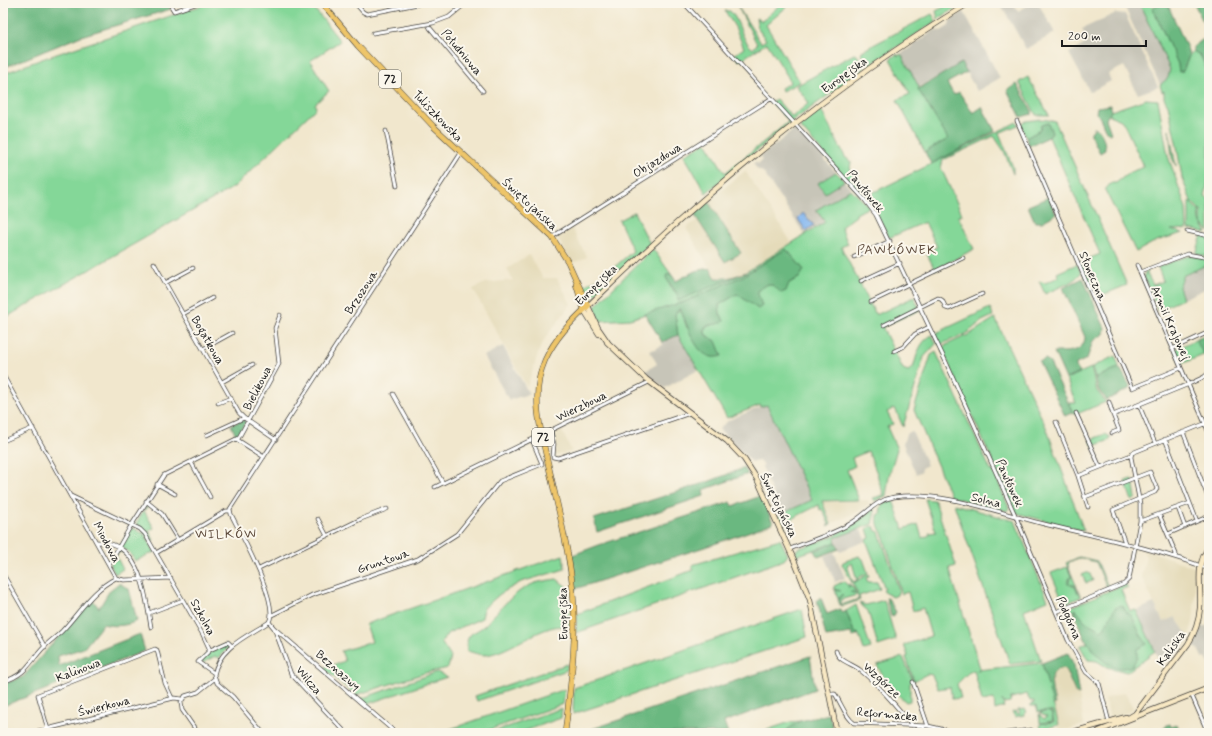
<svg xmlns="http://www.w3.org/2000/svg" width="1212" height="736" font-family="Mynerve,sans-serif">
  <rect width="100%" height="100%" fill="#fbf7ec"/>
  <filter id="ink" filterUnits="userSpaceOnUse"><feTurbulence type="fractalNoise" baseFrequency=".025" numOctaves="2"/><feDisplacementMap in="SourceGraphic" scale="8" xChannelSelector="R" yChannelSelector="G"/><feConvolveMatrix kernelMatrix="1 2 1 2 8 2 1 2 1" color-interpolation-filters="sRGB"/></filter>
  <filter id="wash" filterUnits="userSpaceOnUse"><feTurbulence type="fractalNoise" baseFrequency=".012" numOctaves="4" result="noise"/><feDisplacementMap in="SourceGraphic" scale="16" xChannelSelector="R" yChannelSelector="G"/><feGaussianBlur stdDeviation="0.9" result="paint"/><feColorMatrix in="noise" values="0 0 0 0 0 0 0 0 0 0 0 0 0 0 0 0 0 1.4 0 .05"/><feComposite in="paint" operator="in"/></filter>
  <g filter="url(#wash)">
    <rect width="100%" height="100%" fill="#f1e7cd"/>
    <!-- built -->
    <path fill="#e5dbba" d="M745,171l47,72 -46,29 -11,5 -19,1 -30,-50 12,-8 27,42 16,-9 -33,-52z
      M571,227l16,30 -14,6 -17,-27z
      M529,255l14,23h14l14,26 -25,33 -6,11 -13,39 -54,-98 12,-6 28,-3 -6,-11z
      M560,427l12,25 -14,3h-2v-22z
      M868,500l1,4 -7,6 -31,14 -10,-23 15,1z
      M1142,548l54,20v8h-3l1,2h2l-3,44 -4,15 -14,-20 -12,5 -22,-46 5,-19z
      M1068,653l6,12 10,60 -24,6 -18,-68z
      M1125,692l8,16 -6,5 -17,5 -5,-19z"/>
    <!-- industrial -->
    <path fill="#c7c5b8" d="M1000,3h13l5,8 11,-6 -1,-2h10l17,30 -29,16z
      M1123,3h16l31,66 -2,9 -8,7z
      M964,12l36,66 -23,13 -16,-28 -42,24 -18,-33 34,-24 6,1 8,-5 1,-6z
      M1116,13l9,1 33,73 -20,7 -14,-28 -16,8 3,7 -21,11 -21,-39 20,-11 -7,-13z
      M796,128l40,44 -18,11 7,9 19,-11 7,8 -35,21 9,12 -20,13 -42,-63 -6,-3 -4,-6 3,-1 2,2 4,-4 -2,-3z
      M1209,264v23l-26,12 -9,-19z
      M678,335l20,35 -33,18 -21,-16 13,-8 -7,-13 13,-6 -1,-3z
      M503,346l26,48 -20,6 -25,-44z
      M767,404l45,96 -33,15 -8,-16 3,-4 -9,-18 2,-1 -5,-9 2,-2 -5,-4 -7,1 -33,-33 10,-9z
      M912,431l15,34 -6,3 1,3 -6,3 -13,-30 3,-10z
      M860,528l6,13 -26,10 -5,-13z
      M834,552l11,26 -12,5 2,-2 -11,-25z
      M1154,603l9,19 12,-5 14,20 -10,15 -3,-2 -17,10 -23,-49z
      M1209,625v39l-3,-6 -3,1 -5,-10 -5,-3 3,-3 -3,-2 6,-13z"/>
    <!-- green -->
    <path fill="#84d798" stroke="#507a5a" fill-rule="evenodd" d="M209,3h101l30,38 -30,20 19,30 -14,13 1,4 -82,79 -231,132v-245l39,-15z
      M782,3h9l-25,22 34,57 -18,9 -1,-3 9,-5 -2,-6 -21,-34 -28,18 -5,-6 10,-7 -9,-21 -10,-16h5c11,11 10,28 23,38l4,-5 -19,-37 23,36 5,-3 -8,-11 -2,-11 6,3z
      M952,3h12l-26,16 -2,-8z
      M1139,3h11l28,61 1,8 4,-1 6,-15 4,-5 7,4 9,19v101l-4,22 4,2v33l-8,-10v-11l-10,-10 -9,-23 -5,-31 -9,-42 -4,-7v-7l-2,1 -2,-7 8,-7 2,-9z
      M932,14l4,7 -66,44 -3,-1 -6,-10 1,-3z
      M854,54l3,1 7,11 -4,6 -74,54 -80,67 -22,-38 22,-13 19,31 62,-50 1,-3 -17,-18 5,-3 16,18 17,-14 -13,-17z
      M897,54l1,2 3,-2 18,33 -1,2 30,50 -23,13 -28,-52 13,-6 -20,-35z
      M1028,77l21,38h-13l-17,-33z
      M1146,99l12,1 10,56 18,52 1,21 -16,1 12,3 -27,8 -20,11 -31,-62 6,-7h5l14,-11 14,-5 -20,-43 -3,-4 -12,-5 2,-4z
      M820,108l25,49 6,5c-3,14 4,11 10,19l-4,6 9,9 151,-74 1,3 -19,8 14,34v7l-9,-23 -10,-15 -51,24 -2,8 21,46 -4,2 1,2 15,31 -39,21 -9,-18 11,-5 -12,-25 -36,16 -14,-27 -75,-84 7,-9z
      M1041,119l14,2 72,164 -32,13 -16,-35 21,-9 -51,-117 3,-4 -4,-10 -7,2 -1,5 -14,8 -6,-14 7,-3z
      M1169,130l7,36 -4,-8z
      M836,172l8,9 -19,12 -7,-10z
      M851,189l18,18 -13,7v2l-15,11 7,17 -7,3 35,68 38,-18 6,13 -36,16 -1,3 20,40 5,2 5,-3c4,-13 6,-26 19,-33l4,9 -12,13 -21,70 -8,-19 -8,4 6,12 -6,3 10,22 -8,27 -3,20 -11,5 -2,-3 11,-3 -6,-16v-3l-10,-25 -16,7 3,8 -8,4 12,30 -37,1 9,23 -4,2 2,-2 -7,-15 -2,1 -1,-5 -36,18 2,5 -2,1 -4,-14 33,-15 -45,-95 -7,2v-2l-33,13 -49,-83 -3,-21 5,-6 7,20 29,13 -11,-7v-7l19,-6 -4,-7 -1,-9 18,-11 25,12 -6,-15 12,-7 6,2 7,7 8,-10 10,-5 5,-8 -18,-21 -43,27 -59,26 -54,17 -31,2 -4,-15 58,-57 18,25h-4l3,12 7,8 47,-12 22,-10 79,-50 -9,-12z
      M1189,201l10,10 1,10 7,12 -18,-4z
      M634,212l16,32 -57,53 -4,-1 -6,-10 21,-10 29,-25 -14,-31z
      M1202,235l7,2v20l-13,-3z
      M1192,256l17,3v5l-27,12v4l-3,7 4,12 -25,11 -14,-33 1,-5 3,-1 -1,3 6,11 10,-4 -5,-14 26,-10z
      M1077,264l4,9 -8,8 -28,13 -6,-13 6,2 14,-6 -2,-4z
      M990,308l3,8 -11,5 -16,13 -27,11 -5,-11z
      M995,318l51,109 38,104 -68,-18 -74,-164 2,-3 26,-12z
      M1202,337l1,16 3,1 -25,10 -6,-14 2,-2z
      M936,352l55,119 2,-1 16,38 -2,3 -56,-14 -37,-87 17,-55z
      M1115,356l4,10 -1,2 -23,10 -3,-11z
      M1091,368l6,23 9,11 -27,11h-6l-4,-10h7l-10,-24z
      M1105,434l6,3 -2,1 1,2 -17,6 -3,-6z
      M1131,479l2,1 3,18 -4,3 -7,-20z
      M925,499l9,1 1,1 21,65 -7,2 31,100 -3,2 65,-7 17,62 -18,4 -1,-5 14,-2 -2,-11 -14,1 -2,-6h-5v-2l3,-1v-2h-4l-3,-7 -16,4 -1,4 -6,1 -2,-3 2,7 -9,3 -1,-11 -12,2 -8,-31 -6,3 -11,11 4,14 -9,1 -2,-12 -12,2 -6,-14 -5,-1 -13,7 -8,-24 2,-1 -4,-11 27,-9 -8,-28 -10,3 -5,-19 -6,2 -20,-61c-4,-7 -5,-10 -4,-18l4,-2 -2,-1 2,-8 11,-4 10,29 15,-5 4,14 8,-3 -1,-2 7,-1z
      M954,504l61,17 33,79 -24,10 17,51 -31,3z
      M149,505l-5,6 10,17 -5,3 5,9 -1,1 -4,-5 3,6 -10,-13 1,-1 -7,-4 10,-18z
      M873,509l2,2 -3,13 -37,14 1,4 -40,14 -1,-3 2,-4 40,-14v-2l16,-8z
      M871,526l4,1v3l4,2 20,58 -2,5 -4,2 -8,-4 -2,-3 2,-1 -19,-49 4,-2 -3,-9z
      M133,528l11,6 11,18 -20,9 -6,-9 -9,-6 10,-16z
      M780,539l8,16 -4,5 -208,73 1,-19 116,-44 -1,-5z
      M118,550h3l3,3 -5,-2 -3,5 7,13 -8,5 -5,-9z
      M563,555l2,14 -44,13 -21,12 -16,14 -2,10 -34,15 -7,9 10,15 -3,11 -23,5 -69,22 -33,-27 22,-7 -4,-10 31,-9 -6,-18z
      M859,556l4,3 5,14 -7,3 -7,7 14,-9 1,2 -3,2 2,4h9l3,7 -21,7 1,4 -17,6 -3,-1 -2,-5 5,-6 -5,5 -3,-9 6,1 -7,-2v-3l10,-5 3,4 3,-1 -2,4 3,-3 5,7h-6l8,2 -16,-30 1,-2zM852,563l5,17 -4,2 -6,-17zM857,595l2,4 -18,6 -1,-5z
      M1079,557l18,4 11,26 -2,-1 -10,-24 -17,-4 -10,4 -1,4 13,31 -17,7 -13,-31 16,-6 4,9 -4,7 8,4 3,6 -2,-7 -8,-3 4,-7 -6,-13z
      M1089,572l4,9 -7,2 -4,-8z
      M557,579l11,9 2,39c-25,-7 -59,26 -85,28 -6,0 -13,-3 -18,-4 -2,-21 8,-16 19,-27 14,-15 29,-34 49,-41 7,-2 15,-3 22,-4z
      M1125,584l3,3 -7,3 9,21 6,-1 19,41 -28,21 -20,-5 -10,-6 -9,-1 -8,-14 7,-3 -14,-33 -6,2 -1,-3z
      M884,600l12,40 -18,6 -10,-35 -9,-8 7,2z
      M856,605l15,43 -7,2 -5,-15 -5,-3 -8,-21z
      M802,609l5,28 -234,77 1,-26z
      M226,645l3,2 -10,11 -4,-2 -12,7 -2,-2 9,-9z
      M903,657l10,24 -3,2v18l-4,1 -18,-16 -11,-21z
      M567,664v6l-90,31 -2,-5z
      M437,672l10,5 -80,27 -7,-5z
      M565,689l-2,15 -83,29h-23l-1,-4 -17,4z
      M562,708l-1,10 -42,15h-29z
      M1025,709l2,3 -3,3 -9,2 -3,-5 5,-1 -1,2 2,1 2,-1 -2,-3z
      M1050,711l-1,2 2,-1 2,9 -13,2 -1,-9 5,5 3,-2 -8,-4z
      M800,721l-13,9 1,3h-30l32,-11z"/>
    <!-- forest -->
    <path fill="#6bb880" stroke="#446a4e" d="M3,3h164l4,6 -90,27 -78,32z
      M1161,3h6l20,45 2,8 -6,15 -4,1 -1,-8 -26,-57z
      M1194,3h15v31z
      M1209,38v32l-9,-15 -7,-4v-4l9,-7z
      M961,63l6,9 -20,11 7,12 5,-3 14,21 9,-6 13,24 -64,33 -6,-12 23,-13 -30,-50z
      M1017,84l15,27v3l-11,3 -14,-27z
      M1111,105v6l-5,8 5,14 -2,1c-7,-6 -6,-15 -13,-21l1,-6z
      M1048,123l4,10 -3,4 -20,9 -3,-8 14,-8 1,-5z
      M1095,127c8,6 10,14 10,23l-5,3 -9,-18v-3z
      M1049,197l7,17 -14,8h-7l-7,-16z
      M708,201l33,52 -16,9 -31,-48z
      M786,249l18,21 -5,8 -10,5 -3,8 -5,2 -7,-7 -6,-2 -11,7 5,15 -4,3 -21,-15 -18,11 1,9 4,7c-6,5 -13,2 -19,6v7l11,7 6,15c-26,9 -34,-32 -42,-48l-5,6 3,21 -16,7 -17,-28 39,-12 59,-26z
      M710,268l6,10c11,1 20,-2 30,-6l-68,29 -1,-7 -11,-16 1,-4h4l5,7 19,-10z
      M1083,278l22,50 -1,6 -11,7 -6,18 -11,5v3l4,6 -14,6 -12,-27c13,0 30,1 31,-15l-22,-49z
      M1208,333l-1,10 2,6 -3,5 -5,-4 -5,-10z
      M1046,359l4,4 23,50 -8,3 -26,-54z
      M1118,368l3,2 9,16 -1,3 -22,11 -8,-9 -4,-13z
      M242,420l4,1 -1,3 -9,12 -5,-11z
      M744,468l4,6 -45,16 1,6 -107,36 -3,-13 116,-38z
      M761,496l12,27 -56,20 -142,46 -5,-33 29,-11 132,-43 2,4z
      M836,542l3,7 -21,8 -4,-6z
      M119,583l10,6 8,32c-10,5 -24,6 -34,3l-19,24 -26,8 1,10 81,-32 5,17 -142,55v-22l20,-7 69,-78 7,9 11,-18z
      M821,598l6,16 13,-5 2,4 4,-2 8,21 5,2 -6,3 -2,-4 -25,4 -9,-37z
      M886,598h2l8,14 -3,5 -2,-1z
      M1122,605l6,9 4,2 8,18 7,10 -10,5v9l-5,8c-28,12 -55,-33 -57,-57l11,13 15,8 3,-2 11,-20z
      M1068,653l6,12 5,30 -3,-1 -10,-23 -3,-3c-18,2 -10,24 -8,36l-2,1 -11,-42z
      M810,656l5,33 -91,33 4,11h-135l-1,-4z
      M829,714l4,15c-8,5 -14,4 -22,0l-3,4h-20l-1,-3 13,-9z
      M1170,724l1,3 6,-3 3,9h-20l5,-7z"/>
    <!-- water -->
    <path fill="#82b6f0" stroke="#4f6986" d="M803,213l11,12 -8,6 -8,-12z"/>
  </g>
  <g filter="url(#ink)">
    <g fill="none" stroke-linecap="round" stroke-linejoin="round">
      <defs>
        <path id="street" d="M169,3l5,8 24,-8
          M355,3l8,9 4,2 56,-11
          M684,3l180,196 12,16 69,145 71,157 52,123 18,32 13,11 10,39
          M428,24l2,4 53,63
          M373,33l60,-10 16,-6 17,-14
          M1017,121l115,267 49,-20
          M386,131l11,55
          M1187,231l22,5
          M552,237l220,-139
          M854,257l36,-16
          M154,263l85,150 5,5 32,22
          M1137,265l72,168
          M1140,272l47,-18 22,4
          M861,281l39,-18
          M165,283l28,-15
          M871,302l92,-44
          M183,314l29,-16
          M884,325l54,-27 4,2 4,8 3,1 33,-15
          M203,349l29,-16
          M1172,349l37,-17
          M894,351l9,-4 12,-13 14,-7
          M3,375l113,203c-24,12 -36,34 -54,53 -6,6 -12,10 -18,16 -16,17 -17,27 -41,35
          M222,382l30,-17
          M393,394l50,89
          M1109,402l4,13 76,-31 15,-7 5,-4
          M218,403l13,-5
          M1139,405l16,38
          M1076,413l24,54
          M1056,422l22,54 10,31
          M551,431l3,13 -1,13 5,1 132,-45
          M1183,432l26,68
          M1112,433l7,-3 -6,-15
          M207,435l37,-17
          M238,439l41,-75 -4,-36 5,-13
          M1165,439l32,82
          M3,441l30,-13
          M191,462l19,35
          M1078,476l53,-21
          M157,484l18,10
          M1203,485l6,-2
          M435,487l214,-105
          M71,496l69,33 5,5 58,101 7,15 -12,12 16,11
          M1085,497l65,-25 7,17 -2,3 -42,18 12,33
          M146,501l16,13 16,26
          M1178,508l7,19
          M1159,514l17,40 -1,3
          M318,519l9,17
          M1140,521l50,-18
          M1168,534l41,-18
          M97,542c44,-1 48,52 54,85
          M790,549c19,-8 40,-14 58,-24 17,-9 27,-25 46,-28 46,-7 102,15 146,26 57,14 114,25 169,46
          M156,553l70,-42h4
          M109,564l20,-35 35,-54 72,-36 28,18
          M259,569l102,-50 26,-10
          M3,574l42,73
          M116,578l8,2 47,-2
          M1056,612l68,-28 5,-5 11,-58v-17l-9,-47 1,-4 77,-31
          M149,613l34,-13
          M272,615l40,-20 106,-36 39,-25 43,-53 42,-17 -10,-24
          M269,622c11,-19 -29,-89 -38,-108l-1,-5 231,-356
          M269,622l5,6 122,105
          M274,628l17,46 55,59
          M210,650l18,-8 4,4
          M836,651c2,10 17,13 24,19 20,16 36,36 53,56
          M913,682l15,44
          M829,694h6c6,9 11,24 19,29l74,3 31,7
          M1192,696l16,37
          M923,726l2,7
          M30,733l144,-35 8,1
          M49,733l-11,-38 117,-46 2,1 8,33 7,15
          M198,733l-16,-23 -1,-8 4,-6 13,-4 16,-13
          M263,733l-30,-36 -16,-14 -3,-8c5,-28 34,-39 55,-53
          M1006,733l25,-3 2,3"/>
        <path id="secondary" d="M584,310l15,24
          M607,342l39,37 81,62 17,18 13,20 37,81 16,40 27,133
          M609,344l-11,-16 -10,-22c117,-114 241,-218 381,-303
          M1125,720l10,-6 53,-70c7,-11 11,-23 12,-36 2,-21 -6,-42 9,-61
          M1099,731l110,-43
          M1073,732l53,-15
          M1068,733l15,-3 5,3"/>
        <path id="primary" d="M322,3l36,43 75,80 119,111 16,25 20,44c-17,16 -33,32 -43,54 -16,36 -3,76 5,112 8,37 18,73 22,110 6,50 -1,101 -7,151
          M576,284l8,26"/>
      </defs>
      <!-- street casing -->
      <use href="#street" stroke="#3c3a37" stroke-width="4.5"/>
      <!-- secondary casing -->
      <use href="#secondary" stroke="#3c3a37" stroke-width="6"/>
      <!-- primary casing -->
      <use href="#primary" stroke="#3c3a37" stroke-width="6"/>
      <!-- street -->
      <use href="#street" stroke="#fff" stroke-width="3"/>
      <!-- secondary -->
      <use href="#secondary" stroke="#f8e8c3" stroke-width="4.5"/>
      <!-- primary -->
      <use href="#primary" stroke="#eec569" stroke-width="5"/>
    </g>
  </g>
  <g text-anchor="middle" stroke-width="4" stroke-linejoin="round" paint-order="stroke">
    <!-- shield labels -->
    <g fill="#fbf7ec" stroke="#5f5e5a" stroke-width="1">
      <rect x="379" y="70" width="22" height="18" rx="3"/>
      <rect x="532" y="428" width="22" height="18" rx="3"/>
    </g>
    <g font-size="11" font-weight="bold" fill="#1c1c1c">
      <text x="390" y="83">72</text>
      <text x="543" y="441">72</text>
    </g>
    <!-- street labels -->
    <g font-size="12" fill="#1c1c1c" stroke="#fbf7ec">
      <text transform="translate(462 52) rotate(50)" y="4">Południowa</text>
      <text transform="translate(844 75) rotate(-36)" y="4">Europejska</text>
      <text transform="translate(438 116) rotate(46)" y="4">Tuliszkowska</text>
      <text transform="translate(657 160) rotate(-32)" y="4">Objazdowa</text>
      <text transform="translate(866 191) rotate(51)" y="4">Pawłówek</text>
      <text transform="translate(530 204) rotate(43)" y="4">Świętojańska</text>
      <text transform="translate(1093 276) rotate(67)" y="4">Słoneczna</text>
      <text transform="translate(596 285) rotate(-44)" y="4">Europejska</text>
      <text transform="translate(361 292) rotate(-57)" y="4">Brzozowa</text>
      <text transform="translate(1171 323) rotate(66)" y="4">Armii Krajowej</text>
      <text transform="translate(208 340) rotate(60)" y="4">Bogatkowa</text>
      <text transform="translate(257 388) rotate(-63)" y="4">Bielikowa</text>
      <text transform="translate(581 406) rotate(-26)" y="4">Wierzbowa</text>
      <text transform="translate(1010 483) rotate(66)" y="4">Pawłówek</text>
      <text transform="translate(986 500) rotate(14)" y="4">Solna</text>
      <text transform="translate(779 505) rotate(64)" y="4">Świętojańska</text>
      <text transform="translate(107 542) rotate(61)" y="4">Miodowa</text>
      <text transform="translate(383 561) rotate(-19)" y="4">Gruntowa</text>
      <text transform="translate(563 614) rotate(-91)" y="4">Europejska</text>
      <text transform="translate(203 617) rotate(62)" y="4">Szkolna</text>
      <text transform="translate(1069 618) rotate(66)" y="4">Podgórna</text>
      <text transform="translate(1171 648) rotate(-55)" y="4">Kaliska</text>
      <text transform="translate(78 670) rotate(-21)" y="4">Kalinowa</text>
      <text transform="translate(338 670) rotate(41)" y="4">Beznazwy</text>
      <text transform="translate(309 680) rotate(51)" y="4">Wilcza</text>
      <text transform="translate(882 680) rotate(43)" y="4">Wzgórze</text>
      <text transform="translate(104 706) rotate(-14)" y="4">Świerkowa</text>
      <text transform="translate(887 714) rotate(5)" y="4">Reformacka</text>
    </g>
    <!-- neighbourhood labels -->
    <g font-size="13" letter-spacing="1" fill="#5e4b3c" stroke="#fbf7ec">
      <text x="897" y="254">PAWŁÓWEK</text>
      <text x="226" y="538">WILKÓW</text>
    </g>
  </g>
  <!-- margin -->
  <rect width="1212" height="736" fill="none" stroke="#fbf7ec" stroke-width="16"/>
  <!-- scale -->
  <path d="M1062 40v6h84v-6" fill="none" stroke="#1c1c1c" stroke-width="2"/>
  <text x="1068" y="40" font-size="12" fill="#1c1c1c" stroke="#fbf7ec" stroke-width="3" paint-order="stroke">200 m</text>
</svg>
